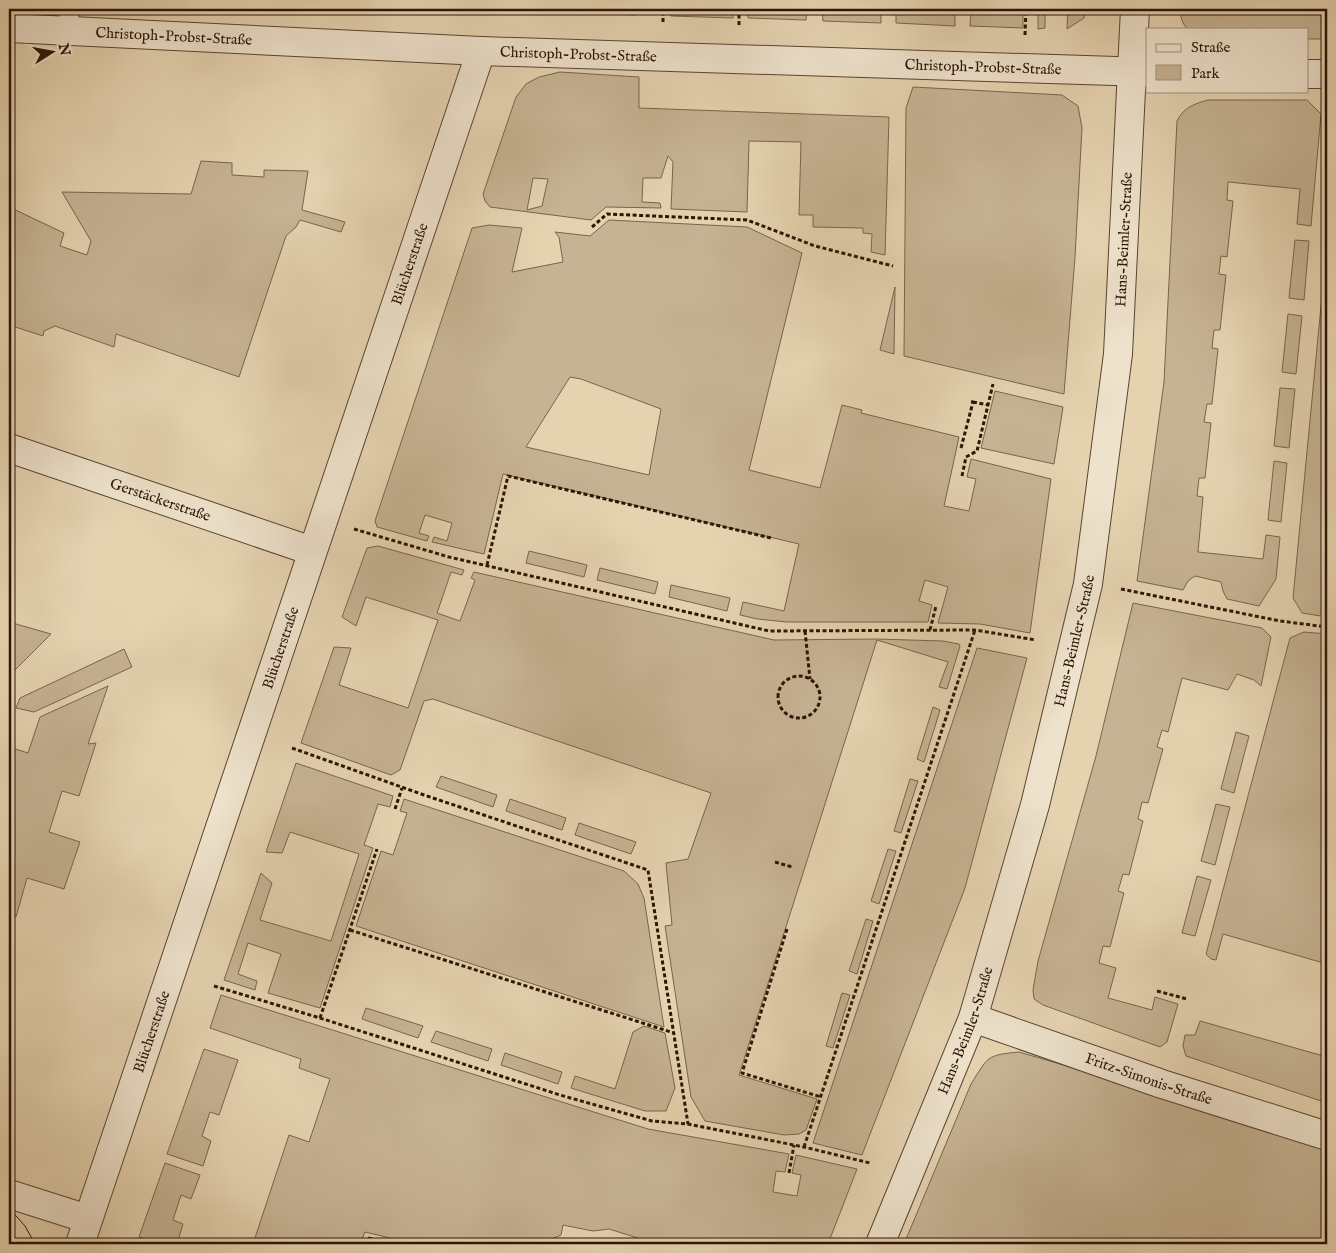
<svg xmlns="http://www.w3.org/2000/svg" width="1336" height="1253" font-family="'IM FELL English',serif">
  <rect width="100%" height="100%" fill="#e5d3b0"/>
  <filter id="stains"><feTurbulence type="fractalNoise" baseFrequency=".004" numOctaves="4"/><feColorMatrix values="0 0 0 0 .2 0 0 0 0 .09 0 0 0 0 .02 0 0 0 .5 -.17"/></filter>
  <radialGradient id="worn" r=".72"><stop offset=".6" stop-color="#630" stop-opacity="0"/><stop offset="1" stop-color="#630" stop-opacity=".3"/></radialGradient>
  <!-- green -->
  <path fill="#c6b393" stroke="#79644c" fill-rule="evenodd" d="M504,9h132l-1,6z
    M671,9h62v9l-62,-2z
    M748,9h59l-1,11 -58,-2z
    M822,9h59v14l-58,-2z
    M896,9h59v17l-59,-3z
    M971,9h52v19l-53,-2z
    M1038,9h7v19l-7,1z
    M1068,9h18l-2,9 -17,11z
    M1181,9h146v30h-20v-10h-119c-6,-5 -8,-13 -7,-20z
    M560,72l79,5v31l250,9 -4,138 -14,-3 1,-18 -9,-1v-5l-50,-1v-12h-14l2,-73 -52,-1 -2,71 -76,-3 2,-47 -5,-6 -7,22h-18l-1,24 18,1 1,5 -55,-1 -15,13 -101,-13 -5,-6 -2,-7 33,-97 10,-13 13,-7zM533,178l15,1 -6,27 -15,4z
    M913,87l149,8 16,11 4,22 -7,129 -11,137 -160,-38 2,-248z
    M1208,100h99l14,14 -10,112 -14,-2 3,-35 -72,-7 -1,18 6,1 -6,56 -6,-1 -2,18 7,1 -6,55h-6l-2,18 6,1 -6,55h-5l-3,18 7,1 -6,55h-6l-2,18 6,1 -5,55 65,7 3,-24 14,2 -4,42 -17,27 -32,-7 -4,-8 -2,-9 -26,-6 -7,5 -5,9 -46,-9 27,-199 13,-261c7,-14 17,-17 31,-21z
    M201,161l31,2v12l32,2v-7l44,1 -6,39 43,12 -4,10 -41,-12 -4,7 -10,9 -47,141 -123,-43 -2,13 -59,-21 -11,5 -1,5 -34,-11v-118l55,26 -4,13 27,9 4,-14 -29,-49 129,2z
    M609,220l138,7 55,26 -53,217 71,18 22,-83 20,5 -1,3 98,24 -15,69 25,5 7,-32 -9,-2 4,-18 80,20 -21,154 -50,-9 -42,-1 10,-36 -23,-7 -6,21 13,4 -4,17h-141l-30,-3 -17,-4 3,-13 41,9 15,-67 -296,-70 -19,80 -52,-12 2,-5 13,4 5,-18 -27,-8 -6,18 10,3 -2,5 -50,-14 -2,-6 97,-293 17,-3 33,3 -10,44 51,-10 -4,-25 -4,-5 35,4zM570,377l11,2 80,30 -12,66 -123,-28z
    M1295,240l14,1 -5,59 -15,-2z
    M1327,243v374l-25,-4 -9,-15z
    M895,287l-1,67 -14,-4z
    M1288,314l14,2 -6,58 -14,-2z
    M1280,388l15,1 -6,59 -15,-2z
    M995,391l68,16 -9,57 -73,-16z
    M1274,461l13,2 -6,59 -13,-2z
    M378,546l86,24 -2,5 -11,-3 -14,41 23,8 15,-41 -4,-2 3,-6 300,68 103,-1 66,2 16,3 1,2 -13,43 -8,-2 9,-25 -71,-22 -138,435 78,24 -11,31 -7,4 -15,1 -79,-14 -14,-24 -26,-171 7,-1 -6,-62 22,-4 23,-66 -278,-94 -9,2 -24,69 -9,5 -90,-32 33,-96 17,1 -12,37 69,23 30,-88 -72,-23 -10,29 -14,-9 25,-69z
    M529,551l58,14 -3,12 -58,-14z
    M600,568l58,14 -3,12 -58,-14z
    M671,585l59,13 -3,13 -58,-14z
    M1133,603l129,25 9,9 -10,49 -7,-6 -17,-6 -9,16 -46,-12 -14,54 -6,-2 -5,17 6,2 -15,54 -6,-1 -4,17 5,2 -14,54 -6,-1 -5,17 6,2 -14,54 -7,-1 -4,17 17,5 -8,30 44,12 3,-13 23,7 -11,38 -7,5 -117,-42 -9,-6 -1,-9 5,-29 58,-205z
    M9,622l42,12 -42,42z
    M1304,632l23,2v330l-104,-30 -7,26 -5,-1 -5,-5 84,-316z
    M977,648l50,10 -62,230 -103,267 -49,-12z
    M124,649l8,18 -98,45 -18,-4 4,-10z
    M108,686l-20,58 8,-1 -17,53 -17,-5 -13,41 31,10 -16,47 -37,-11 -11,39 -7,-6v-164l19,6 12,-36z
    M933,707l7,3 -16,52 -7,-3z
    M1236,732l13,4 -15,57 -13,-4z
    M296,763l97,33 -3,11 -12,-3 -14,41 9,3 -53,160 -52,-15 13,-39 -33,-11 -10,31 19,7 -2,9 -31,-10 37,-107 11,10 -12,37 71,21 28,-87 -69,-22 -8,21 -16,-1z
    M441,776l56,19 -4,12 -57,-20z
    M910,779l8,2 -17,52 -7,-2z
    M404,799l220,72 14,13 6,14 20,129 -308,-101 25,-75 12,4 14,-42 -7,-2z
    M510,799l56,19 -4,12 -56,-19z
    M1216,804l14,3 -15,58 -14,-4z
    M579,823l57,19 -5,12 -56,-19z
    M888,849l8,2 -17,53 -8,-3z
    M1197,876l14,4 -16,56 -13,-3z
    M866,919l7,2 -16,53 -8,-3z
    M842,993l8,2 -17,53 -7,-2z
    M221,995l427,134 141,25 -4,18 -9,-1 -3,21 24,4 4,-21 -9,-2 4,-18 61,14 -29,75h-171l-48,-15 -16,2 -30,-6 -2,10 -21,9h-125l-50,-12 -5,12h-107l36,-109 20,7 21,-63 -31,-11 2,-9 -91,-31z
    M366,1008l57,18 -5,12 -56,-19z
    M1200,1021l127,36v46l-141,-47 -3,-10 2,-11h10z
    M644,1026l21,7 10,55 -9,23h-21l-74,-23 4,-12 40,13 18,-57z
    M436,1031l56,18 -4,12 -57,-19z
    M204,1049l34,11 -19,55 -9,-3 -8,24 9,5 -8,25 -36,-12z
    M1019,1052l133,39 175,59v94h-423l67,-160c17,-27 15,-29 48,-32z
    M505,1053l57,19 -4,12 -57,-19z
    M165,1163l35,12 -9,24 -10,-4 -8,25 10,4 -6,20h-14l-24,-7z"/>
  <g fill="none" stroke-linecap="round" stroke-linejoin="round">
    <defs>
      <path id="service" d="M67,32l3,-23"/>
      <g id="minor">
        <path id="s1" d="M9,28l472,23 666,21"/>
        <path d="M1307,74h20"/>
        <path id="s2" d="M9,448l303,103"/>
        <path id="s3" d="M973,1018l189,66 165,52"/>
        <path d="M9,1194l79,25"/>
        <path id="s4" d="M80,1244l401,-1193"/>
        <path id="s5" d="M880,1244l93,-226 62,-213 53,-221 30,-230 17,-345"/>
      </g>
    </defs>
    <!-- service casing -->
    <use href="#service" stroke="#5a4430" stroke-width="21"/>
    <!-- minor casing -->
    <use href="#minor" stroke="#5a4430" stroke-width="30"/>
    <!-- path -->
    <path stroke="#2c1406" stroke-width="3" stroke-dasharray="4 2.5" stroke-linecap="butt" d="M663,22v-13
      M739,25v-16
      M1025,35l1,-26
      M592,227l15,-13 140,6 68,26 78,20
      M973,402l15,3
      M961,448l12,-46 -4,-1
      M962,476l4,-19 11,-6 16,-67
      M354,529l95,28 320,74 206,-1 61,10
      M487,565l21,-89 263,62
      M1121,589l159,32 47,6
      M930,630l6,-24
      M805,631l5,48
      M778 697a21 21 0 1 1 42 0a21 21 0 1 1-42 0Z
      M292,748l132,47 224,75 40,254
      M395,809l7,-21
      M775,862l17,5
      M787,929l-45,144 79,24
      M350,930l324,103
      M214,986l106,32 240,77 92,26 36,3 116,23 66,16
      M1157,991l30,8
      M320,1018l57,-169
      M804,1147l171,-517
      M789,1173l5,-28
      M366,1244l2,-6 27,6
      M558,1244l32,-5 15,5"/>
    <!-- service -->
    <use href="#service" stroke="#eee2cc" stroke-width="19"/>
    <!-- minor -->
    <use href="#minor" stroke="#eee2cc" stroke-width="28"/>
    <!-- tram -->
    <path stroke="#2c1406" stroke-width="1" d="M9,1208l16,18 10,18"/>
  </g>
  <g text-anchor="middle" stroke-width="4" stroke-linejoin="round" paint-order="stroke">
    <!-- street labels -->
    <g font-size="15" fill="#2c1406" stroke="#eee2cc">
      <text dy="5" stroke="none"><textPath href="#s1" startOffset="165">Christoph-Probst-Straße</textPath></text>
      <text dy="5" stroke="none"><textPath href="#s1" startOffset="570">Christoph-Probst-Straße</textPath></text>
      <text dy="5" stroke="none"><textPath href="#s1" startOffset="975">Christoph-Probst-Straße</textPath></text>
      <text dy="5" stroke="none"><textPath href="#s5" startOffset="1040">Hans-Beimler-Straße</textPath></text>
      <text dy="5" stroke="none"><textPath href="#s4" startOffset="1034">Blücherstraße</textPath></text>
      <text dy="5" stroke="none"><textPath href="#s2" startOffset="160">Gerstäckerstraße</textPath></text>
      <text dy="5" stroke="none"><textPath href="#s5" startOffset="635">Hans-Beimler-Straße</textPath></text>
      <text dy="5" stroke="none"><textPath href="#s4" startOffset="629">Blücherstraße</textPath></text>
      <text dy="5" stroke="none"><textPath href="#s5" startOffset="230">Hans-Beimler-Straße</textPath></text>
      <text dy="5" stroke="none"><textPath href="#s4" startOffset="224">Blücherstraße</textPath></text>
      <text dy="5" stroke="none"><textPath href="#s3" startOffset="186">Fritz-Simonis-Straße</textPath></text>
    </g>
  </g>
  <!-- margin -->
  <rect width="1336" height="1253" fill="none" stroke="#e5d3b0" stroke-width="30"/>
  <rect x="10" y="10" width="1316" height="1233" fill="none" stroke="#2c1406" stroke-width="2.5"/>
  <rect x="15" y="15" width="1306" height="1223" fill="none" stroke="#2c1406"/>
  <!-- legend -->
  <rect x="1146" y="28" width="162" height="65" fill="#eee2cc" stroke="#a0907d"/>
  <rect x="1156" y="44" width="25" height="8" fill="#eee2cc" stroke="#a0907d"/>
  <text x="1191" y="52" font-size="15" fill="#2c1406">Straße</text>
  <rect x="1156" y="65" width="25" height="15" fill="#c6b393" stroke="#a0907d"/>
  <text x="1191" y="78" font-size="15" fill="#2c1406">Park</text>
  <!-- north arrow -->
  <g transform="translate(52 52) rotate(79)" stroke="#eee2cc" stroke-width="4" paint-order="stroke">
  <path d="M0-4L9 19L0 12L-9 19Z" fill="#2c1406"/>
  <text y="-8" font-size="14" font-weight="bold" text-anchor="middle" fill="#2c1406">N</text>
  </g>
  <rect width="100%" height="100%" filter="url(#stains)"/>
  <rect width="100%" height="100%" fill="url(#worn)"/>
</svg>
